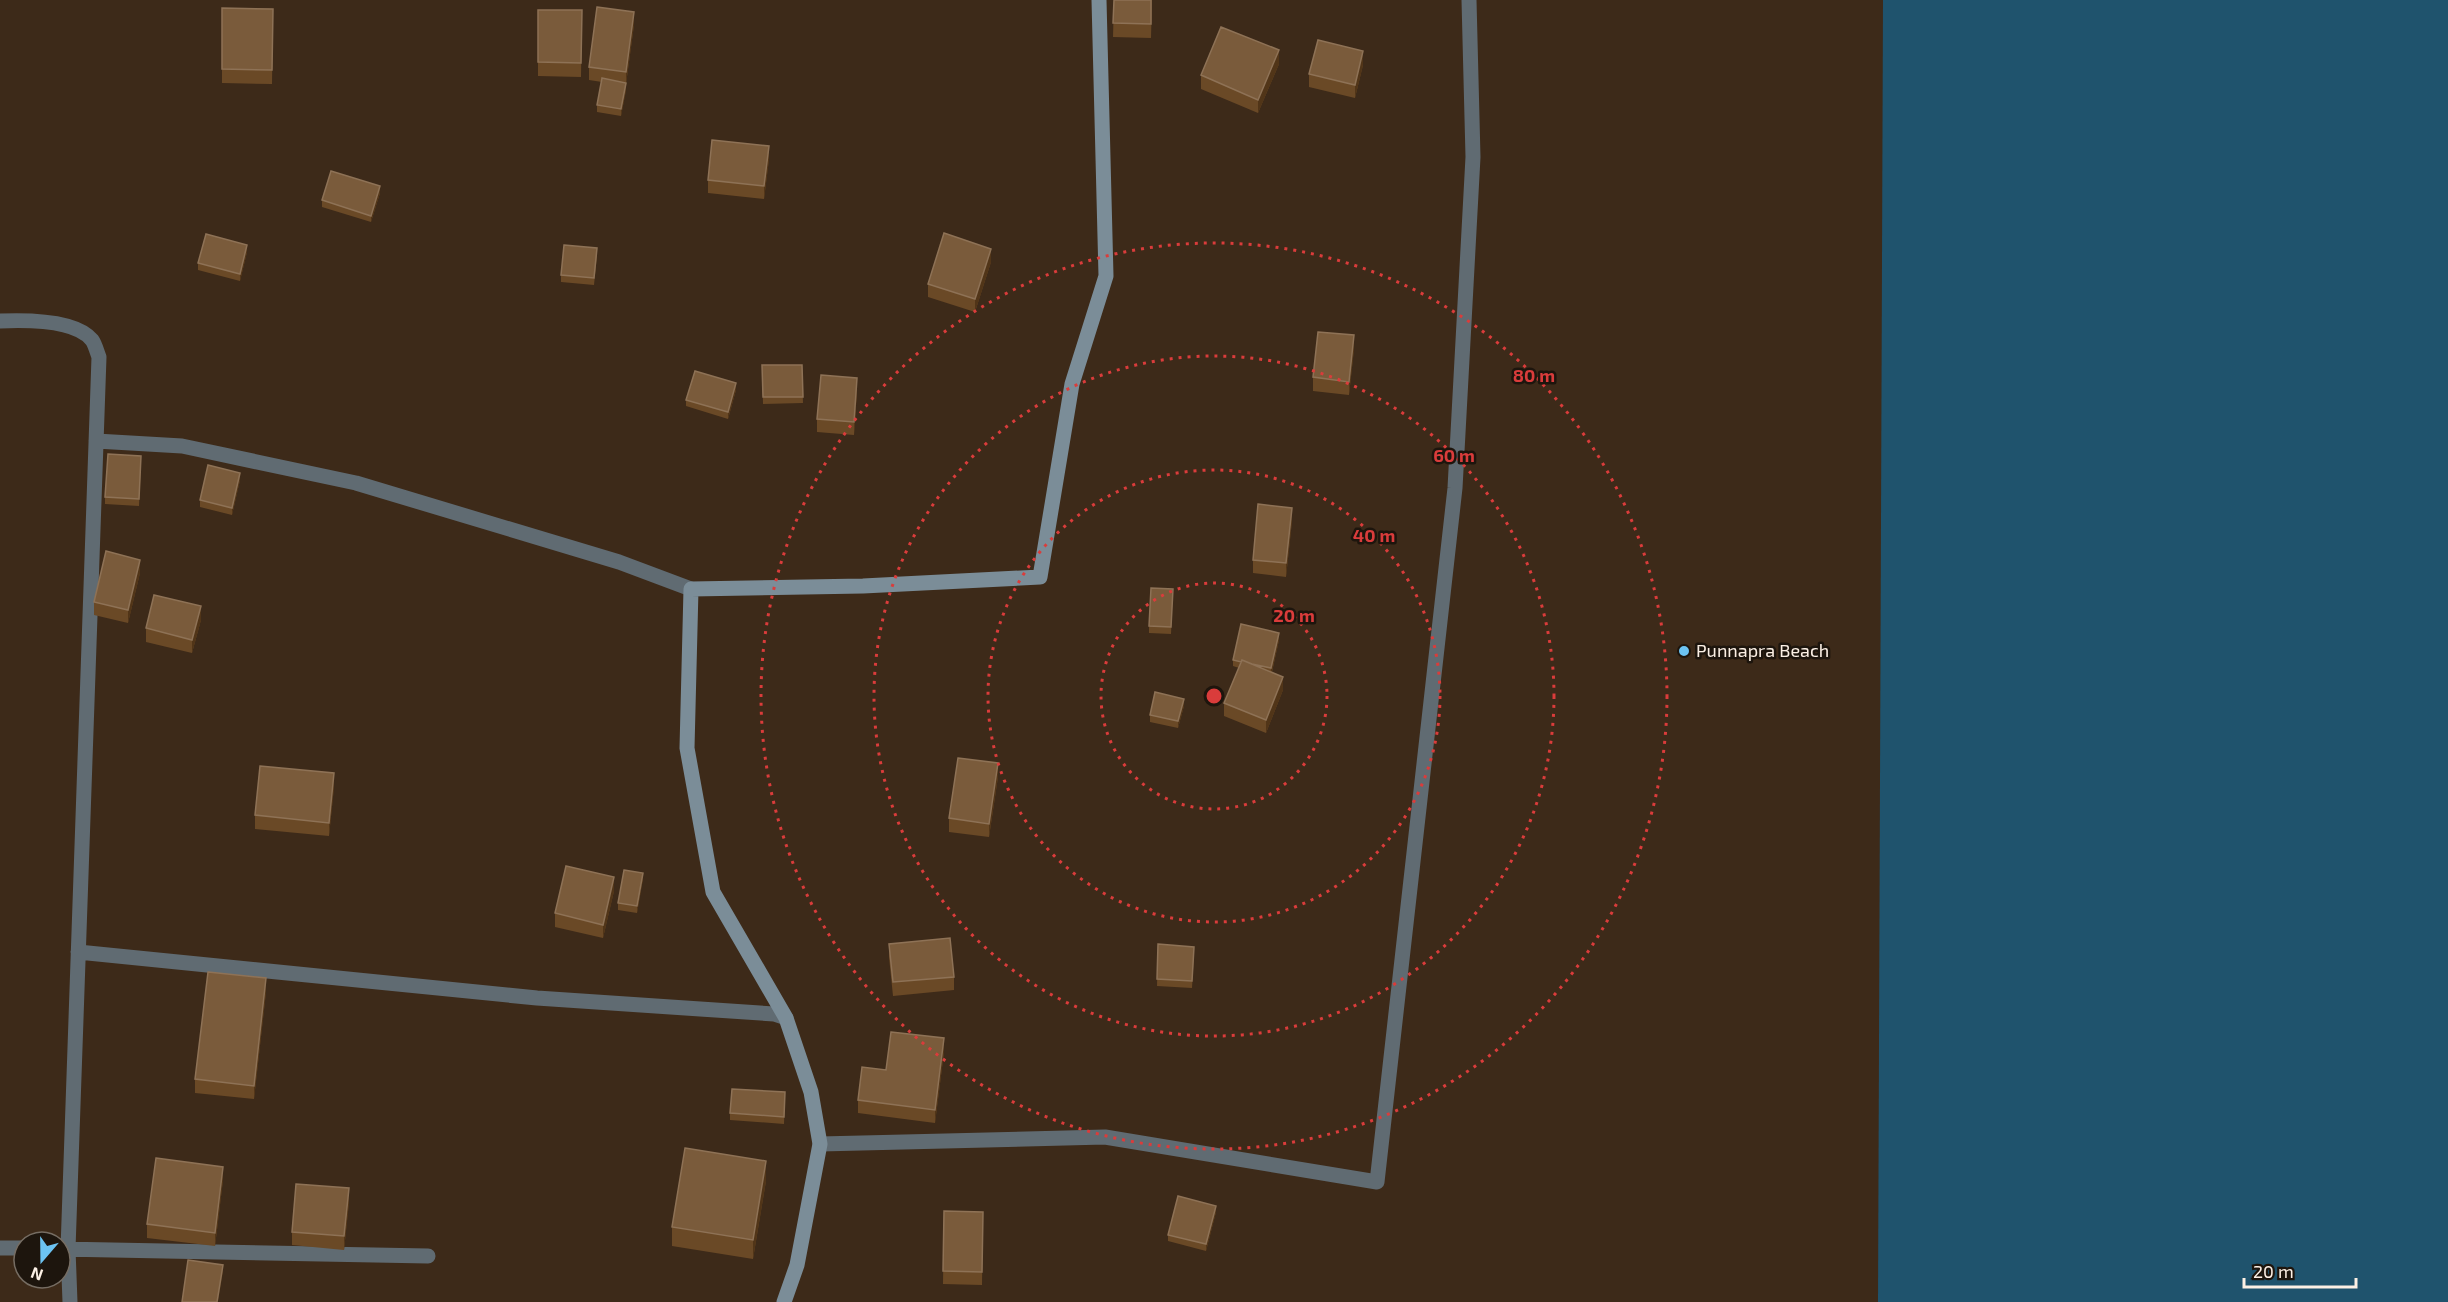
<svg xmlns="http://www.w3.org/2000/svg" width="2448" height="1302" font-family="'Exo 2',sans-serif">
  <rect width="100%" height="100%" fill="#3d2a19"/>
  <!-- water -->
  <path fill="#1f536d" d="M1883,0h565v1302h-570z"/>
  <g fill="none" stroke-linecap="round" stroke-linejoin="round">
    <!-- street -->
    <path stroke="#606b72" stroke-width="15" d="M0,321c24,-1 75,-2 92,19 3,4 5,12 7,17l-31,892 2,53
      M96,441l86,5 174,37 263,79 72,27
      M78,952l459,46 237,16 12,4
      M820,1144l285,-7 272,45 78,-694 18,-331 -4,-157
      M0,1248h24
      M60,1249l368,7"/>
    <!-- secondary -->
    <path stroke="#7b8d98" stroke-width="15" d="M784,1302l13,-37 23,-121 -9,-52 -25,-74 -73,-126 -26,-144 4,-159 172,-3 177,-9 32,-193 34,-108 -7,-276"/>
  </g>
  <!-- wall -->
  <path fill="#6a4926" d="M1114,0h38l-1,38 -38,-1z
    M222,8l51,1 -1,75 -50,-1z
    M538,10h44l-1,67 -43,-1z
    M634,25l-8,59v6l-5,26 -24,-4v-7l5,-23 -13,-2v-13z
    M1279,64l-21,49 -57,-24v-14z
    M1363,65l-8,33 -46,-11v-13z
    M769,159l-5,40 -56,-6v-13z
    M380,193l-9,29 -49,-15v-7z
    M247,252l-7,29 -42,-11v-7z
    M597,255l-3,30 -33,-3v-7z
    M991,262l-16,50 -47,-15v-13z
    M1354,349l-5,46 -36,-4v-14z
    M762,365h40l1,38 -40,1z
    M736,390l-8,29 -42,-13v-6z
    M857,391l-3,44 -37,-3v-13z
    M141,463l-2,43 -34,-2v-7z
    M240,480l-8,35 -32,-8v-7z
    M1292,521l-6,56 -33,-4v-13z
    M140,573l-12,50 -34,-8v-13z
    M1173,589l-2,45 -22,-1v-7z
    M201,620l-9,33 -46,-11v-14z
    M1279,640l-7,32 11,18 -17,43 -42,-17v-13l15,-35 -6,-2v-6z
    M1184,706l-6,22 -28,-6v-7z
    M998,777l-9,60 -40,-5v-14z
    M334,787l-5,49 -74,-7v-14z
    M643,879l-6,34 -19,-3v-7z
    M614,891l-11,47 -48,-11v-14z
    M889,944l65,33v13l-61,6 -4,-39z
    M1158,944l36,10 -2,34 -35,-2z
    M266,992l-12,107 -59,-6v-14z
    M944,1052l-9,71 -77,-10v-13l28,-30z
    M785,1092l-1,32 -54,-4v-7z
    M223,1180l-8,66 -68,-8v-14z
    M766,1181l-13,78 -81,-13v-19z
    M349,1202l-5,48 -52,-5v-13z
    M944,1211l39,1 -1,73 -39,-1z
    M1216,1212l-10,39 -38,-10v-6z"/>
  <!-- shaded-wall -->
  <path fill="#513518" d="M634,12v13l-8,59v6l-5,26v-7l5,-24v-13z
    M1279,50v14l-21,49v-13z
    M1363,51v14l-8,33v-13z
    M769,146v13l-5,40v-13z
    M380,186v7l-9,29v-6z
    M247,245v7l-7,29v-7z
    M991,249v13l-16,50v-13z
    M1354,335v14l-5,46v-13z
    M857,378v13l-3,44v-13z
    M736,383v7l-8,29v-7z
    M240,473v7l-8,35v-7z
    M1292,508v13l-6,56v-14z
    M140,560v13l-12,50v-13z
    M201,606v14l-9,33v-13z
    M1279,633v7l-8,35v-7z
    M1283,677v13l-17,43v-13z
    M1184,699v7l-6,22v-7z
    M998,763v14l-9,60v-13z
    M334,773v14l-5,49v-13z
    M643,873v6l-6,34v-7z
    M614,877v14l-11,47v-13z
    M266,978v14l-12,107v-13z
    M944,1038v14l-9,71v-13z
    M766,1161v20l-13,78v-19z
    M223,1167v13l-8,66v-13z
    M349,1188v14l-5,48v-14z
    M1216,1206v6l-10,39v-7z
    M223,1265v7l-5,30h-1z"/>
  <!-- building -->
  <path fill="#7a5b3b" stroke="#8e7256" stroke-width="1.5" d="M1114,0h37v24l-38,-1z
    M597,7l37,5 -8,60 -37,-5z
    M222,8l51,1 -1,61 -50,-1z
    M538,10h44l-1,53 -43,-1z
    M1221,27l58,23 -21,50 -57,-25z
    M1318,40l45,11 -8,34 -46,-11z
    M602,78l24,5 -5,26 -24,-4z
    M712,140l57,6 -5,40 -56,-6z
    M331,171l49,15 -9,30 -49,-16z
    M944,233l47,16 -16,50 -47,-15z
    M206,234l41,11 -7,29 -42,-11z
    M564,245l33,3 -3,30 -33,-3z
    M1318,332l36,3 -5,47 -36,-5z
    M762,365h40l1,32h-40z
    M695,371l41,12 -8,29 -42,-12z
    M821,375l36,3 -3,44 -37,-3z
    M108,454l33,2 -2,43 -34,-2z
    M208,465l32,8 -8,35 -32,-8z
    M1258,504l34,4 -6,55 -33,-3z
    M106,551l34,9 -12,50 -34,-8z
    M1151,588l22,1 -2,38 -22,-1z
    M154,595l47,11 -9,34 -46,-12z
    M1241,624l38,9 -8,35 -19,-4 -10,-4 -1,2 -8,-2z
    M1242,660l41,17 -17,43 -42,-17z
    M1155,692l29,7 -6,22 -28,-6z
    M958,758l40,5 -9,61 -40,-6z
    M260,766l74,7 -5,50 -74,-8z
    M566,866l48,11 -11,48 -48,-12z
    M624,870l19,3 -6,33 -19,-3z
    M950,938l4,39 -61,5 -4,-38z
    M1158,944l36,3 -2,34 -35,-2z
    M208,972l58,6 -12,108 -59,-7z
    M891,1032l53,6 -9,72 -77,-10 4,-33 24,3z
    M732,1089l53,3 -1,25 -54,-4z
    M685,1148l81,13 -13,79 -81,-13z
    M156,1158l67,9 -8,66 -68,-9z
    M296,1184l53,4 -5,48 -52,-4z
    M1178,1196l38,10 -10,38 -38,-9z
    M944,1211l39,1 -1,60 -39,-1z
    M188,1260l35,5 -6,37h-35z"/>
  <!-- distance rings -->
  <g fill="none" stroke="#da3c3b" stroke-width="3" stroke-dasharray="3 6">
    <circle cx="1214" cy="696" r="113"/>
    <circle cx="1214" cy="696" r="226"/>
    <circle cx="1214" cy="696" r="340"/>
    <circle cx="1214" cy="696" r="453"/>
  </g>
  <!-- markers -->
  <circle fill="#6cc3f2" stroke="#1d150d" stroke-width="2" cx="1684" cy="651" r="6"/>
  <g text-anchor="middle" stroke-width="5" stroke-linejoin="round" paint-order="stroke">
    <!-- poi labels -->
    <g font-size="18" fill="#fcf0e5" stroke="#1d150d" text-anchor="start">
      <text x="1696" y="657">Punnapra Beach</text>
    </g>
  </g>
  <circle cx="1214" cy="696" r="9" fill="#da3c3b" stroke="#1d150d" stroke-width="3"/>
  <g font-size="18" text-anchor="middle" font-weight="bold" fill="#da3c3b" stroke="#1d150d" stroke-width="5" stroke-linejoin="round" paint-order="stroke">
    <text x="1534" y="382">80 m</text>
    <text x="1454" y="462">60 m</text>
    <text x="1374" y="542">40 m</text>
    <text x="1294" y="622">20 m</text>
  </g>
  <!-- north arrow -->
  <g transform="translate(42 1260) rotate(200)"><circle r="28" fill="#1d150d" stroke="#766d63" stroke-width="1.5"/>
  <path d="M0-4.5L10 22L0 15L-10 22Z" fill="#6cc3f2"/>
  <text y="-9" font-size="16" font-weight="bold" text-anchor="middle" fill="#fcf0e5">N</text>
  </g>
  <!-- scale -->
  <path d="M2244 1278v9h112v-9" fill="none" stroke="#fcf0e5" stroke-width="3"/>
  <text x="2253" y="1278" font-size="18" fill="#fcf0e5" stroke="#1d150d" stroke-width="4.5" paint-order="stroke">20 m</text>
</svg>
